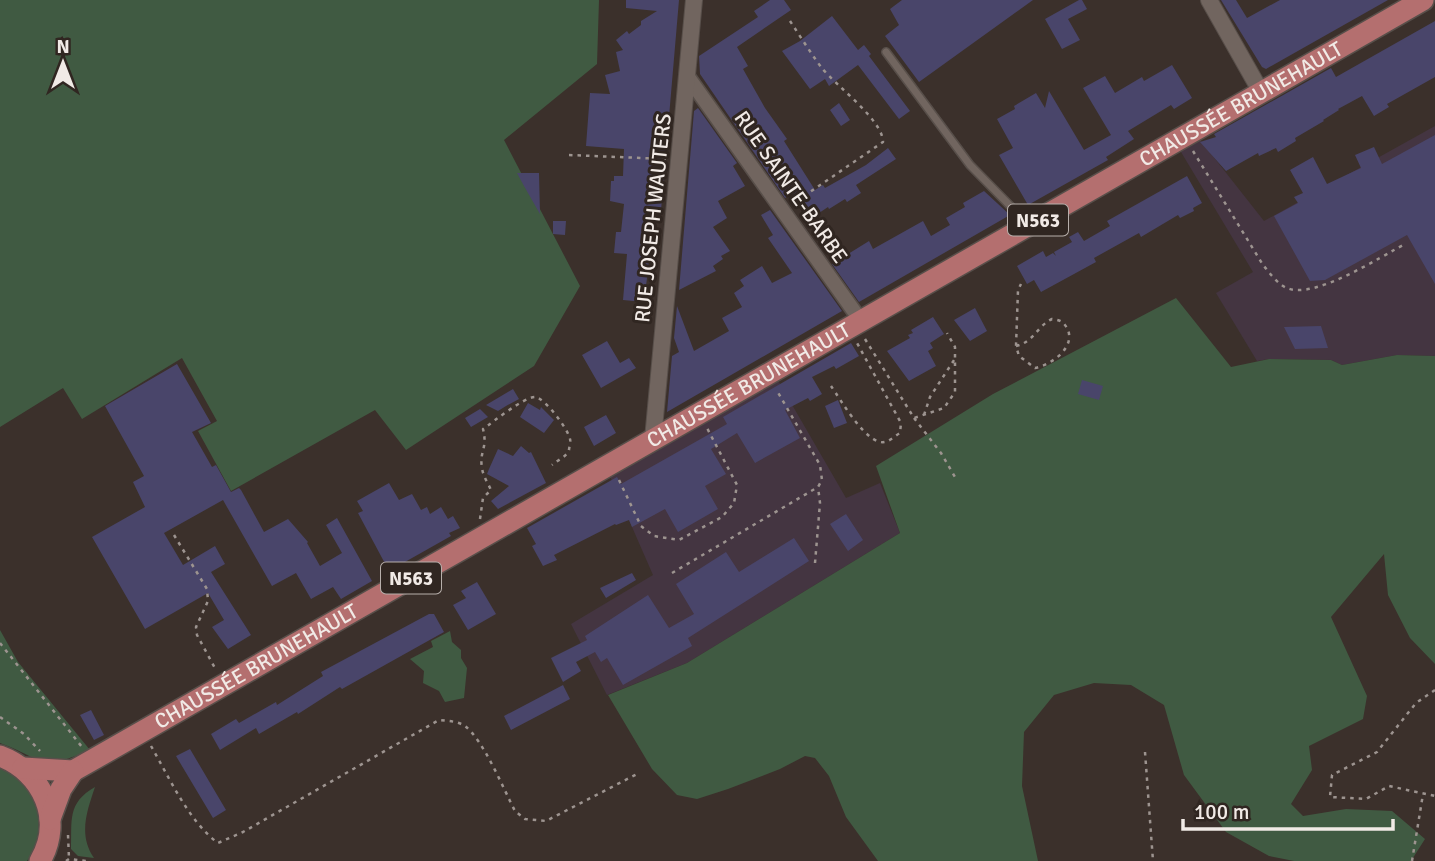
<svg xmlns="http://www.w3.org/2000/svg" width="1435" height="861" font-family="Signika,sans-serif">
  <rect width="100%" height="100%" fill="#3b302b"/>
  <!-- industrial -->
  <path fill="#443541" d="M1435,126v230l-38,-1 -55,10 -11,-5 -62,-1 -12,2 -41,-68 37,-21 -75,-125 19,-11 67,85z
    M776,377l70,121 34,-15 20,50 -213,130 -80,32 -36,-71 82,-49 -45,-103z"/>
  <!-- green -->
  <path fill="#405a42" d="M0,0h599l-2,64 -93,76 76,146 -46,80 -128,84 -31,-40 -144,81 -33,-60 19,-10 -35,-63 -100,61 -19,-31 -63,39z
    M1176,298l55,69 38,-8 62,1 11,5 55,-10 38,1v308l-25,-26 -22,-43 -4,-41 -53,63 36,79 -4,23 -54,27 3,24 -21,34 12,12 43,-7 46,2 33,28 -14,22h-117l-25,-5 -43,-24 -42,-57 -20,-70 -33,-20 -37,-2 -40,12 -30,37 -2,54 16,75h-160l-32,-44 -17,-41 -14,-18 -10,-2 -25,13 -52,20 -31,10 -20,-4 -25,-26 -44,-74 79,-32 213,-130 -24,-67 117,-72z
    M0,630l18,32 72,88c-51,22 -45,10 -90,-7z
    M450,631l2,11 9,8v8l6,10 -3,30 -19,4 -6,-11 -16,-8 1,-12 -14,-12 23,-12 -2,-6z
    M0,768c38,17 50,59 27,93h-27z
    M95,787c-8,24 -17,48 -1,71l-16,-2 -7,-7c1,-29 -4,-46 24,-62z"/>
  <!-- building -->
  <path fill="#49456a" d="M626,0h53l-19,222h-6l-10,80 -21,-2 4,-46 -13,-1 2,-21h5l3,-28 -14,-3 1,-20h3v-5h9l1,-27 -38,-3 4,-53 20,1 -5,-19 15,-4 -4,-19 7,-2 -7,-10 11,-9 2,3 12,-9v-4l16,-10 -31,-3z
    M770,0h14l7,10 -54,37 11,19 -5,3 22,39 22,31 -3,2 31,49 8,-5 2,3 41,-23 22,-17 8,11 -40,26 5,8 -14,9 -2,-3 -16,10 -1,-2 -18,12 -17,-26 -8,5 -85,-124 -1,-18 59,-39 -4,-6z
    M902,0h131l-114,82 -34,-46 14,-11 -9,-16z
    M1079,0h3l5,9 -19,10 12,21 -18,9 -17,-30z
    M1221,0h15l11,18 33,-18h108l-122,69 -4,-2z
    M832,16l26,34 6,-5 7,9 -2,2 41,55 -11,8 -41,-54 -29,21 -4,-7 -15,10 -28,-38 18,-10z
    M1435,21v56l-48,27 2,3 -15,9 -12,-20 -24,13 1,1 -16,10 1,1 -29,17 1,3 -18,11 -2,-4 -17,8 -1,-3 -32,18 -26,-29 16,-5 -2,-3 117,-66 5,9z
    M1172,65l20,33 -18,11 -3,-4 -43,26 6,8 -28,18 2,3 -80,45 -29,-50 14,-7 -16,-29 18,-10 -1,-3 22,-13 9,15 4,-17 35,59 27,-15 -28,-47 22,-12 10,17 27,-16 2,4z
    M839,103l11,17 -9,6 -11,-16z
    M698,108l39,55 -4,3 12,20 -27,15 9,17 -14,9 17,24 -9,5 2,3 -10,7 3,5 -37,19 15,-179z
    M1435,135v149l-28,-49 -82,45 -15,1 -36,-65 24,-13 -4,-6 9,-4 -13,-23 23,-13 14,27 34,-16 -6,-13 19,-8 8,17z
    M517,173h22l1,41 -16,-28z
    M1187,176l15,27 -9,5 1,3 -14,7 -2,-3 -37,22 -2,-4 -45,25 2,4 -55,30 -7,-12 -7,4 -10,-18 26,-15 3,6 7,-4 3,3 -2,-4 18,-10 -3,-5 9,-5 6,9 26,-15 -3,-5z
    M984,191l26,24 -151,87 -27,-38 37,-23 4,8 50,-28 8,15 19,-11 -4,-7 19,-11 -2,-4z
    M770,210l72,101 -175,101 5,-56 7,-4 -5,-14 3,-32 17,45 35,-20 -7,-13 20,-11 -8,-14 10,-7 -4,-6 22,-14 10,17 20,-10 -24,-35 5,-3 -12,-20z
    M553,221h13l-1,14 -12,-1z
    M975,308l12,23 -17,10 -16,-21z
    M933,317l11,17 -14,9 3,5 -5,3 8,15 -27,15 -22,-30 23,-13 -2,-3 5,-2 -2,-3z
    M1321,326l7,22 -33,1 -11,-22z
    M607,341l13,22 9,-5 7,10 -35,20 -19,-33z
    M851,343l8,13 -23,13 -2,-3 -22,11 10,17 -12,7 -2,-3 -23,12 15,28 -45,25 -18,-30 -26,16 15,25 -21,12 13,23 -40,23 -13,-23 -33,18 -3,-7 -13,5 -1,-1 -61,31 3,5 -14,6 -11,-20 4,-2 -9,-16 90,-51 4,7 92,-52 14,-8 -4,-7z
    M177,364l34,59 -19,9 20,35 4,-2 15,27 8,-4 2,2 23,42 24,-13 20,23 -1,1 13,23 22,-13 -16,-28 11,-7 35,63 -31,18 -8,-12 -22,12 -15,-26 -24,13 -49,-86 -59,33 19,32 32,-19 10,18 -14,8 40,63 -23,14 -16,-22 12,-7 -16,-27 -63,36 -53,-92 53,-30 -12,-25 11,-6 -39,-70z
    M1082,380l21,6 -4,14 -21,-6z
    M513,389l6,10 -13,7 -8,5 -12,-6z
    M838,400l9,23 -13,5 -9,-22z
    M528,403l12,7 1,-3 13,13 -10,13 -24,-16z
    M480,409l8,8 -17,10 -6,-9z
    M606,415l10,18 -22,13 -10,-19z
    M521,446l8,7 2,-1 15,31 -48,26 -7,-8 18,-15 -22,-12 2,-5 9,-20 15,7z
    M389,483l10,17 13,-6 9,16 6,-3 3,7 11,-7 7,12 5,-3 7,12 -11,5 2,3 -62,35 -31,-58 5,-2 -6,-10z
    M846,514l17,26 -15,11 -18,-27z
    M794,538l15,23 -121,77 4,8 -69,39 -16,-27 -6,4 -6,-10 -19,10 5,9 -18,11 -12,-24 36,-18 -2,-4 63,-41 21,33 25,-14 -18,-30 50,-32 13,20z
    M632,573l4,7 -30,18 -6,-10z
    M477,582l19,32 -28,16 -15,-25 13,-7 -5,-7z
    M429,614h5l10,18 -102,57 -2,-2 -42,27 -1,-2 -38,22 -3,-6 -36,22 -9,-16 25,-15 3,4 37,-21 1,3 46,-29 -2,-4z
    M563,685l7,14 -59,31 -7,-14z
    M91,710l13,25 -10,5 -14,-25z
    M190,749l36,61 -13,8 -37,-62z"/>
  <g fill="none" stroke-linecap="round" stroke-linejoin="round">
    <defs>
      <path id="service" d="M886,52l84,113 56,57"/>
      <path id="minor" d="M688,77l173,244"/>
      <path id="tertiary" d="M1209,0l52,92
        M653,439l41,-439"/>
      <g id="primary">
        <path d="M0,756c43,16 64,64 40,105"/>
        <path id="s1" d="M23,768l50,3 1350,-771"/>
        <path d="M50,819l11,-30 12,-18"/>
      </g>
    </defs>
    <!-- service casing -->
    <use href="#service" stroke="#584f4a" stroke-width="10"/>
    <!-- minor casing -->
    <use href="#minor" stroke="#584f4a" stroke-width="17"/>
    <!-- tertiary casing -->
    <use href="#tertiary" stroke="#584f4a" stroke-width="18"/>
    <!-- primary casing -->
    <use href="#primary" stroke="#584f4a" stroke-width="24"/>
    <!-- path -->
    <path stroke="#9d9490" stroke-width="2.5" stroke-dasharray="3.5 5" stroke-linecap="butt" d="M790,21c10,15 20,31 31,46 15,19 62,53 62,75l-89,61
      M1193,151l70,114c7,8 14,19 24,23 27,12 93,-31 118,-44
      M569,155l97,4
      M865,339l49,79 30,-10 11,-16v-45l-8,-14
      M1016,346c18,-4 21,-20 36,-27 7,1 11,2 15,9 10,19 -16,37 -32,40l-16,-12 -3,-10 2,-56 3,-6
      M831,386c10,14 36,60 54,56 5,-1 10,-6 15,-9l1,-10 -44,-80
      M924,415l6,-18 26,-40
      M914,418l27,35 14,24
      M619,480l22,46 13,10 25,4 43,-23 12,-14 3,-18 -30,-57
      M480,519l3,-21 8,-8c-3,-7 -8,-14 -9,-22 -3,-17 6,-19 1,-39 10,-7 41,-32 52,-32 10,1 33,32 35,42 1,2 -1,9 -1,11 -3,7 -11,10 -17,15
      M174,535l33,54 1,12 -12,26 1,8 19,35
      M815,563l5,-60 -2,-16
      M672,573l146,-86 4,-7 -2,-15 -44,-76
      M0,643l82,104
      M1435,690l-19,13 -39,49 -45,23 -2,22 36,2 23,-13 46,10
      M0,717l24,17 16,17
      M151,746c18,31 38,76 67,97l25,-11 196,-112c9,1 18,1 26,6 19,15 38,62 50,85l10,8 21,2 93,-48
      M1145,752l8,109
      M68,835l1,24
      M66,861l3,-2 17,2
      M1412,861l11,-67"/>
    <!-- service -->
    <use href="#service" stroke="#71655f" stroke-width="7"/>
    <!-- minor -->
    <use href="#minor" stroke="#71655f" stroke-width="14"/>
    <!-- tertiary -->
    <use href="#tertiary" stroke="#71655f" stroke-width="16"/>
    <!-- primary -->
    <use href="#primary" stroke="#b46f6f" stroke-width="21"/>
  </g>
  <g text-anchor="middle" stroke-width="6" stroke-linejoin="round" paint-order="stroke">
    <!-- shield labels -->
    <g fill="#302621" stroke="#b7afab" stroke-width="2">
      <rect x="1008" y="204.5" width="60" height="31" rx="5"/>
      <rect x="381" y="562.5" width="60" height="31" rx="5"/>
    </g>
    <g font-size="19" font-weight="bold" fill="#f1eae6">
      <text x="1038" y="227">N563</text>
      <text x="411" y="585">N563</text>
    </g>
    <!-- street labels -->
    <g font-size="21" fill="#f1eae6" stroke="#302621">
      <text dy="7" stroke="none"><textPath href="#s1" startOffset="1395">CHAUSSÉE BRUNEHAULT</textPath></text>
      <text transform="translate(791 187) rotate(55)" y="7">RUE SAINTE-BARBE</text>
      <text transform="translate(653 218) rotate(-84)" y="7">RUE JOSEPH WAUTERS</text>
      <text dy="7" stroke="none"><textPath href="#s1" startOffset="828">CHAUSSÉE BRUNEHAULT</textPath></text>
      <text dy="7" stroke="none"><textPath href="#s1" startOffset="261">CHAUSSÉE BRUNEHAULT</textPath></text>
    </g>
  </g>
  <!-- north arrow -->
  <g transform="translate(63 63)" stroke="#302621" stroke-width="5" paint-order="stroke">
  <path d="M0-5L12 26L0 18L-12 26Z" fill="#f1eae6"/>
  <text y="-10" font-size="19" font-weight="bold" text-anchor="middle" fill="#f1eae6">N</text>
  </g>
  <!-- scale -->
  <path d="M1183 819v10h210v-10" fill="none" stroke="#f1eae6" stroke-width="3.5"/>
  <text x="1194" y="819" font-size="21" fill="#f1eae6" stroke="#302621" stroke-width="5" paint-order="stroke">100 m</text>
</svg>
